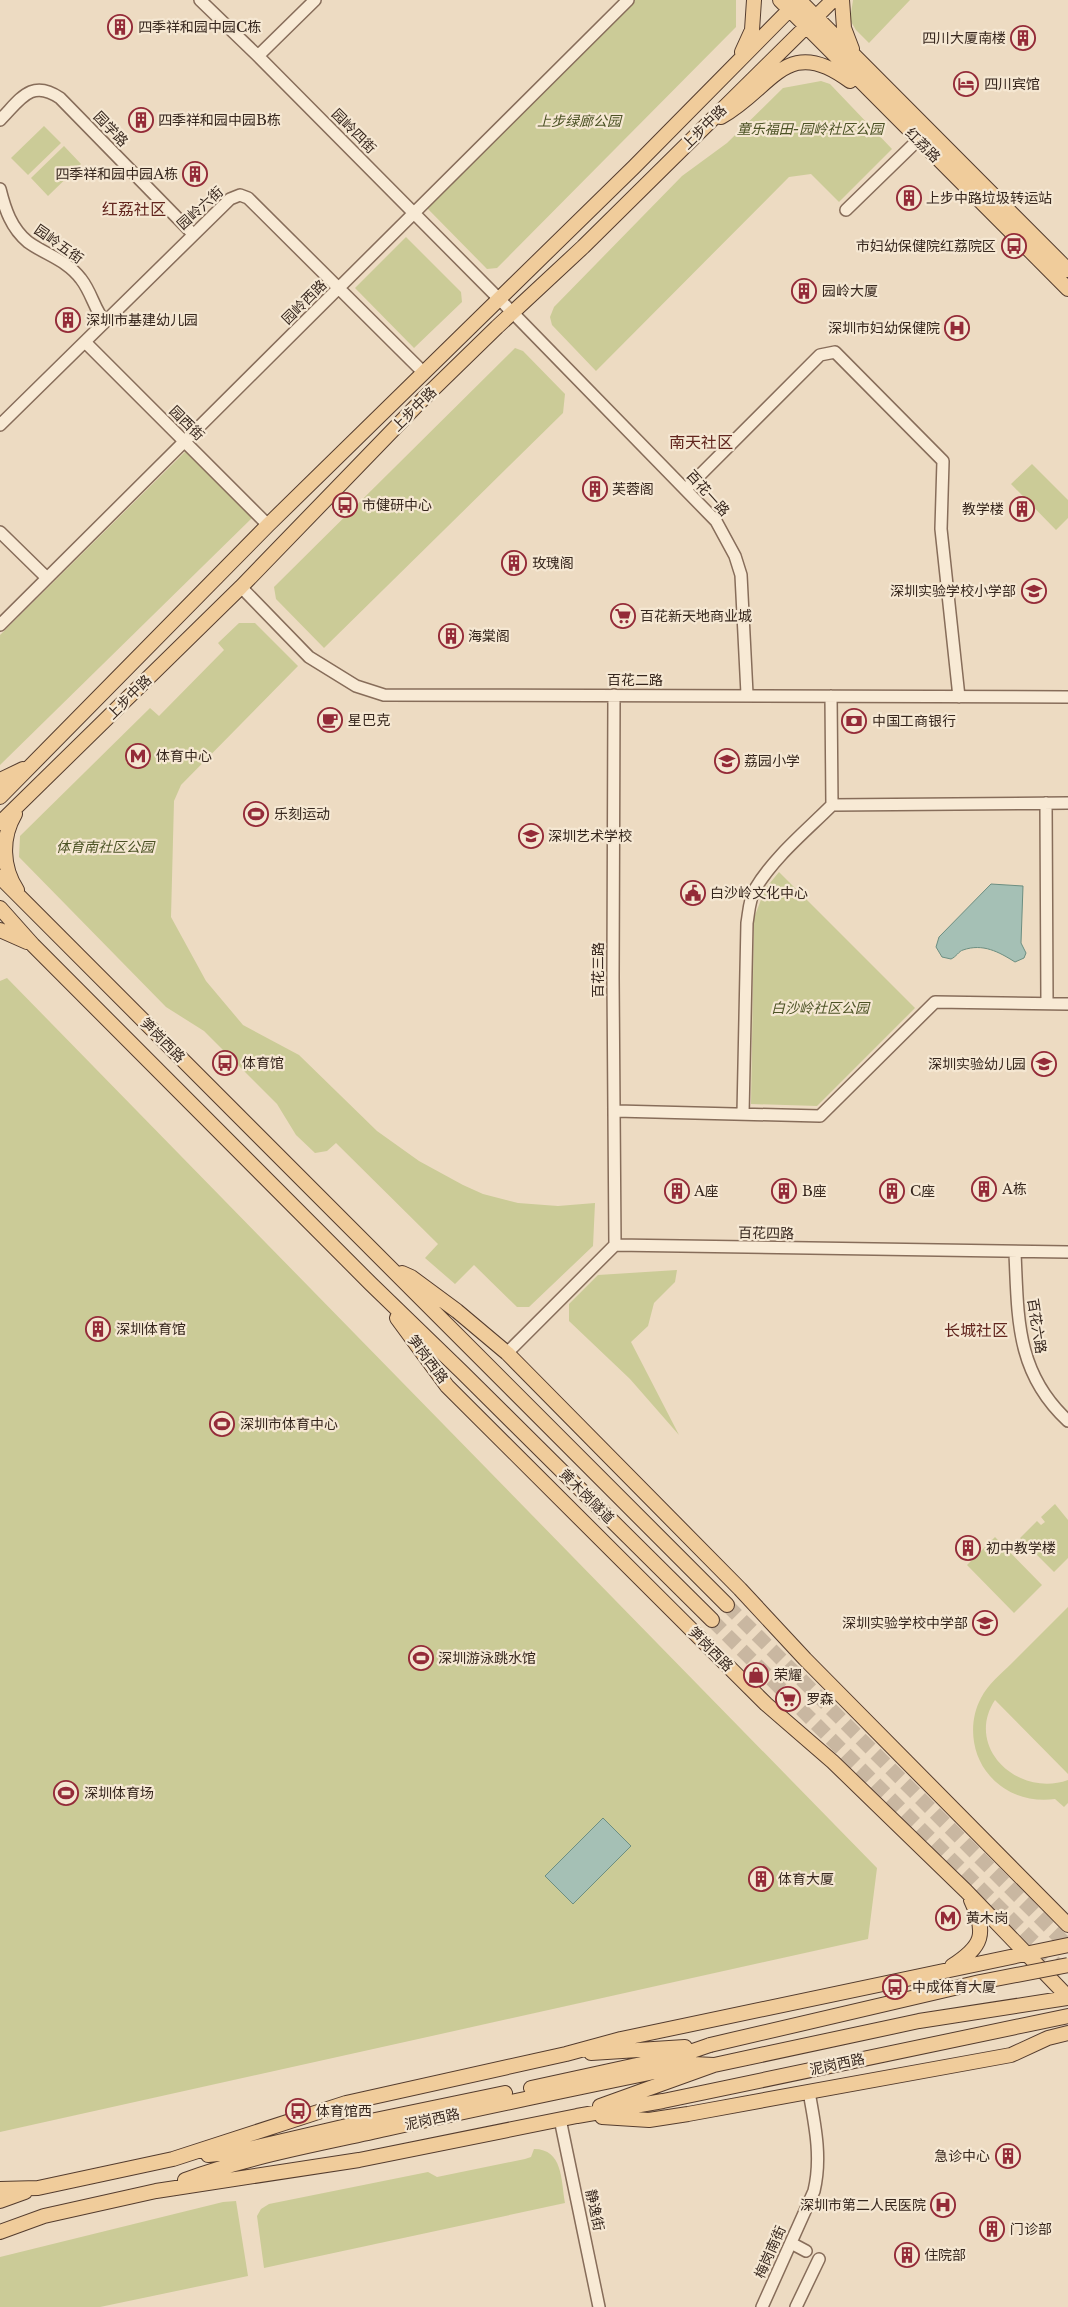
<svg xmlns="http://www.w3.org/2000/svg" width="1068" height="2307" font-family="'Libre Baskerville','Noto Sans SC',serif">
  <rect width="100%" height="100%" fill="#eddbc2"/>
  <!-- green -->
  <path fill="#cbcb97" d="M635,0h101v27l-239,241 -10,1 -60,-61z
    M853,0h57l-41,43 -13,-13 -6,-10z
    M821,81l9,3 62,65 -53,53 -28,-28 -22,3 -193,194 -44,-46 -2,-8 4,-10 128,-131 45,-33 56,-55z
    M44,126l17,17 -33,32 -17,-17z
    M64,146l17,18 -33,32 -17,-18z
    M406,237l55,55 1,10 -48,46 -59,-60z
    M515,348l8,3 42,43 -2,19 -239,235 -48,-49 -2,-12z
    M186,451l66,67 -252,247v-130z
    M1032,464l36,36v18l-12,12 -45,-46z
    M239,623h16l43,43 -117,119 -7,16 -3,116 35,64 37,44 56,30 78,76 42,30 44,24 20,9 35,9 40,3 37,-3 -2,43 -64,61h-12l-43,-42 -19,19 -30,-26 13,-14 -102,-101 -9,8 -12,2 -19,-18 -19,-31 -73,-73 -38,-24 -147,-150 1,-21 130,-128 9,8 65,-66 -6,-7z
    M779,872l136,136 -98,98 -66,-2 3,-186 11,-29z
    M7,978l870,890 -9,71 -868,193v-1151z
    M677,1270l-2,12 -21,21 -6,23 -17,16 48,93 -49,-56 -61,-58v-17l29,-29z
    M1055,1504l13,16v38l-14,14 -34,-34 17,-17 4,4 4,-3 -4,-5z
    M995,1537l47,48 -28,28 -47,-48z
    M1068,1607v167l-73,-74c-31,47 23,98 73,80v23l-4,4 -9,-8c-25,3 -48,-4 -65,-23 -19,-21 -22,-54 -9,-78 7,-14 20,-24 30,-34 19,-19 38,-38 57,-57z
    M534,2149c29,0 27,31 31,54l-301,65 -7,-52 4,-7 8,-5 159,-32 9,5 88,-18 6,-2z
    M236,2201l12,75 -148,31h-100v-50l223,-55z"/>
  <!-- water -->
  <path fill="#a5c0b5" stroke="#6c8e81" d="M991,884l32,2 -2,57 5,10 -2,5 -9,4c-16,-10 -32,-19 -52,-12 -4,1 -7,7 -12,9l-9,-2 -6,-10 3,-10z
    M603,1818l28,28 -58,58 -28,-28z"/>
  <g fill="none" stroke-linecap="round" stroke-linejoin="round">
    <!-- major-tunnel -->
    <path stroke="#c9b7a1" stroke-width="14" stroke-dasharray="14 7" stroke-linecap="butt" d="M727,1605l341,341
      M712,1620l356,356"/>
    <defs>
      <path id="minor" d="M200,0l58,56 255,257 203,208 19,35 6,19 6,119
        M258,56l57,-56
        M0,120c20,-20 31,-42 60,-22l133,136
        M0,189c5,20 11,39 28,53 18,13 39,18 53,37 11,14 13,30 24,43
        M846,210l72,-70
        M85,342l183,183
        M0,425l230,-226 10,-4 8,3 175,174
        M686,489l134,-134 15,-3 108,109 -2,68 18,168
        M0,532l47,46
        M241,587l68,70 47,29 28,9 684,2
        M0,625l628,-625
        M614,695l-1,282 2,268
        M831,696l1,109
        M1046,803l1,200
        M616,1111l204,5 115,-114 133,2
        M743,1114l4,-191c2,-11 2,-23 8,-34 19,-32 51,-58 77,-84l236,-2
        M1015,1253c3,66 1,120 53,168
        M507,1353l108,-108 453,7
        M560,2119l39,188
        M791,2243l15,8
        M762,2307l52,-116c8,-33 1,-66 -5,-99
        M796,2307l23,-48"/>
      <path id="major" d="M780,0l288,289
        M799,0l269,270
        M842,0l2,28 8,21
        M742,52l10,-22 2,-30
        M721,117c52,-29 65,-84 129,-36
        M0,780l23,-11
        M0,797l268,-272 366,-358 165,-167
        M15,814c-14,24 -13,53 2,76
        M0,823l241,-236 181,-187 75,-73 86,-80 250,-247
        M0,877l727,728
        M0,908l33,37 338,339 91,88 250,248
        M0,930l27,12
        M402,1273l9,4 46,34 50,42 233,236 65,70 263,266
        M397,1318l50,68 319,318 67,58 133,129 102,106
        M952,1966c31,-20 35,-32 19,-66
        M591,2053l94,-6
        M531,2088l147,-32 32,-11
        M600,2106l114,-41 205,-44 149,-23
        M602,2117l47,3 39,-6 323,-59 37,-17 20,-5
        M208,2155l28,-3 115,-27 154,-32
        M185,2180c65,-24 134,-36 201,-51 103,-23 205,-44 307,-65l21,1
        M0,2189l38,-1 135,-29 173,-56 220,-49 55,-15 447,-94
        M0,2201l25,-9
        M0,2232l44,-16 112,-25 203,-31 218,-44 86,-15 405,-85"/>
    </defs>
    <!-- minor casing -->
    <use href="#minor" stroke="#876d5a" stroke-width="14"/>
    <!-- major casing -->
    <use href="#major" stroke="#543c2e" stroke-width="16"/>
    <!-- minor -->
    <use href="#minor" stroke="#f8ead5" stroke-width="11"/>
    <!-- major -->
    <use href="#major" stroke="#f0cc9b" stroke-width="14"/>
    <defs>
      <path id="major-bridge" d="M710,2045l270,-63 88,-17"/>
    </defs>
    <!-- major-bridge casing -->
    <use href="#major-bridge" stroke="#543c2e" stroke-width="16" stroke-linecap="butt"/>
    <!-- major-bridge -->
    <use href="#major-bridge" stroke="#f0cc9b" stroke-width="14"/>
  </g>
  <!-- icons -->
  <defs>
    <symbol id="building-ring" viewBox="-11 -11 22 22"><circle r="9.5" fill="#f5e7d2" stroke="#942b38" stroke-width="1.5"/><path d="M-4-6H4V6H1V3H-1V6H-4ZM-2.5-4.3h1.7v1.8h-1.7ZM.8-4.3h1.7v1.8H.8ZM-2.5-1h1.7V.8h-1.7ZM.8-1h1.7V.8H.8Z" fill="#942b38"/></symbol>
    <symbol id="hotel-ring" viewBox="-11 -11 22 22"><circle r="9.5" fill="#f5e7d2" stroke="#942b38" stroke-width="1.5"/><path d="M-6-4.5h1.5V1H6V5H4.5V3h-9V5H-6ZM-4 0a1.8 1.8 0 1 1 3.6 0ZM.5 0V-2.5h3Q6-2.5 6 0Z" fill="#942b38"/></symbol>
    <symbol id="bus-ring" viewBox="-11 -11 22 22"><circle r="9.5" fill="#f5e7d2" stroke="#942b38" stroke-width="1.5"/><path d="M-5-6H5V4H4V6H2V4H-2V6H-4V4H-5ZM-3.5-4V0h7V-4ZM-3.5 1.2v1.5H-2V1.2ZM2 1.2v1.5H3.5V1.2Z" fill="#942b38"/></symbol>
    <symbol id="hospital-ring" viewBox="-11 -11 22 22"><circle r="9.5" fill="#f5e7d2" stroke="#942b38" stroke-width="1.5"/><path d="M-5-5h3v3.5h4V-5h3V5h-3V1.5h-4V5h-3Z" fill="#942b38"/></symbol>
    <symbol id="school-ring" viewBox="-11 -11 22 22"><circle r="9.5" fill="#f5e7d2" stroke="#942b38" stroke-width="1.5"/><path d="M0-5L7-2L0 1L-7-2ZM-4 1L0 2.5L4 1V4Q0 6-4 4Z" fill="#942b38"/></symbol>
    <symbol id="supermarket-ring" viewBox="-11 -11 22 22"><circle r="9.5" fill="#f5e7d2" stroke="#942b38" stroke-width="1.5"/><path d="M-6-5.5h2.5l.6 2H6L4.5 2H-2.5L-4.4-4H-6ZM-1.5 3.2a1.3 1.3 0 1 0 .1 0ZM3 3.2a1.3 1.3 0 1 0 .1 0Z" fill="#942b38"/></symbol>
    <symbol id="cafe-ring" viewBox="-11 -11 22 22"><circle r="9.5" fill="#f5e7d2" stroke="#942b38" stroke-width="1.5"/><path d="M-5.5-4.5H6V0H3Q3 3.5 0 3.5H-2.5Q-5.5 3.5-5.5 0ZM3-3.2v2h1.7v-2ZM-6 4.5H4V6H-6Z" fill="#942b38"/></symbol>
    <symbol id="bank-ring" viewBox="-11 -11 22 22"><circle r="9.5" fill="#f5e7d2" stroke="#942b38" stroke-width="1.5"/><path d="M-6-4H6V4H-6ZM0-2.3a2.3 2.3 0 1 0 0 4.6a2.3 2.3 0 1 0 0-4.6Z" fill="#942b38"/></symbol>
    <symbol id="metro-ring" viewBox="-11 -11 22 22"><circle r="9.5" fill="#f5e7d2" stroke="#942b38" stroke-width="1.5"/><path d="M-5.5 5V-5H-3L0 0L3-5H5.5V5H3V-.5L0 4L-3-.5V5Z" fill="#942b38"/></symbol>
    <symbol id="stadium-ring" viewBox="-11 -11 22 22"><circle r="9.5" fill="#f5e7d2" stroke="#942b38" stroke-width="1.5"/><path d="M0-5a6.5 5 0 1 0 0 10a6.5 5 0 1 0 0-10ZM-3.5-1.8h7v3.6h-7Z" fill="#942b38"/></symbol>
    <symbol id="civic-ring" viewBox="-11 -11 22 22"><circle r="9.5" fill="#f5e7d2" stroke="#942b38" stroke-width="1.5"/><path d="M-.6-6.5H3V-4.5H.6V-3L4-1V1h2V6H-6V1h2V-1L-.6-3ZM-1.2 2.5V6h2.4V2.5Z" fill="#942b38"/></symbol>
    <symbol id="shop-ring" viewBox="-11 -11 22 22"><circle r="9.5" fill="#f5e7d2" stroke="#942b38" stroke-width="1.5"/><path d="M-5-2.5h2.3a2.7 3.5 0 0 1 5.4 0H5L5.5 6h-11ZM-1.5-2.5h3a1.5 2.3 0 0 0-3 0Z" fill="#942b38"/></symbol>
  </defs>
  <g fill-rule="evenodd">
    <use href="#building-ring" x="106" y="13" width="28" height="28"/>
    <use href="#building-ring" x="1009" y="24" width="28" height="28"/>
    <use href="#hotel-ring" x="952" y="70" width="28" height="28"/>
    <use href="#building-ring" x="127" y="106" width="28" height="28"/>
    <use href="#building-ring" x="181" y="160" width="28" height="28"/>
    <use href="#building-ring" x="895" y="184" width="28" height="28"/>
    <use href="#bus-ring" x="1000" y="232" width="28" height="28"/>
    <use href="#building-ring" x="790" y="277" width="28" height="28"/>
    <use href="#building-ring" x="54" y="306" width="28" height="28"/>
    <use href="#hospital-ring" x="943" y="314" width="28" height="28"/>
    <use href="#building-ring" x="581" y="475" width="28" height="28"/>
    <use href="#bus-ring" x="331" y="491" width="28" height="28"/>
    <use href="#building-ring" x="1008" y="495" width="28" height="28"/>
    <use href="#building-ring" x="500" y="549" width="28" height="28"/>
    <use href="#school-ring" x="1020" y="577" width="28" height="28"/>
    <use href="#supermarket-ring" x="609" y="602" width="28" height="28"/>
    <use href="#building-ring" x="437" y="622" width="28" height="28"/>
    <use href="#cafe-ring" x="316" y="706" width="28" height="28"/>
    <use href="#bank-ring" x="840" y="707" width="28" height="28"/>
    <use href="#metro-ring" x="124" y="742" width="28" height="28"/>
    <use href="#school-ring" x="713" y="747" width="28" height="28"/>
    <use href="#stadium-ring" x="242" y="800" width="28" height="28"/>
    <use href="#school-ring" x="517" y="822" width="28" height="28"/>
    <use href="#civic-ring" x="679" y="879" width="28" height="28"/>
    <use href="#bus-ring" x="211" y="1049" width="28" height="28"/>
    <use href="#school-ring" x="1030" y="1050" width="28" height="28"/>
    <use href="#building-ring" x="970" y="1175" width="28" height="28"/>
    <use href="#building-ring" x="663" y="1177" width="28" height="28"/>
    <use href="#building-ring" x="770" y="1177" width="28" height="28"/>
    <use href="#building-ring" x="878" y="1177" width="28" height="28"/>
    <use href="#building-ring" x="84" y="1315" width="28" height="28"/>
    <use href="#stadium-ring" x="208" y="1410" width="28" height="28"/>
    <use href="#building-ring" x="954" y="1534" width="28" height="28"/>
    <use href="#school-ring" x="971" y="1609" width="28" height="28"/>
    <use href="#stadium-ring" x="407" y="1644" width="28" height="28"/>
    <use href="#shop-ring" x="742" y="1661" width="28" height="28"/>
    <use href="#supermarket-ring" x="774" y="1685" width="28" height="28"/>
    <use href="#stadium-ring" x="52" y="1779" width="28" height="28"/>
    <use href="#building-ring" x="747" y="1865" width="28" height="28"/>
    <use href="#metro-ring" x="934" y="1904" width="28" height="28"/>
    <use href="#bus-ring" x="881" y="1973" width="28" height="28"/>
    <use href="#bus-ring" x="284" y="2097" width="28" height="28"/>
    <use href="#building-ring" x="994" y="2142" width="28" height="28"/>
    <use href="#hospital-ring" x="929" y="2191" width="28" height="28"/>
    <use href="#building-ring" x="978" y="2215" width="28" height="28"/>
    <use href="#building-ring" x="893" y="2241" width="28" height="28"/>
  </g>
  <g text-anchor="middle" stroke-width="4.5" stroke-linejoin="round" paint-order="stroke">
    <!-- poi labels -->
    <g font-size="14" fill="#37271e" stroke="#f5e7d2" text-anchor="start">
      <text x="138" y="32">四季祥和园中园C栋</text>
      <text x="1006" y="43" text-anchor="end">四川大厦南楼</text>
      <text x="984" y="89">四川宾馆</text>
      <text x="158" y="125">四季祥和园中园B栋</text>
      <text x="178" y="179" text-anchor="end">四季祥和园中园A栋</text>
      <text x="926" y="203">上步中路垃圾转运站</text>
      <text x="996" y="251" text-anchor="end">市妇幼保健院红荔院区</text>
      <text x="822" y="296">园岭大厦</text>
      <text x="86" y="325">深圳市基建幼儿园</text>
      <text x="940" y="333" text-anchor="end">深圳市妇幼保健院</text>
      <text x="612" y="494">芙蓉阁</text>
      <text x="362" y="510">市健研中心</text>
      <text x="1004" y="514" text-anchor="end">教学楼</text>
      <text x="532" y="568">玫瑰阁</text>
      <text x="1016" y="596" text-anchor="end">深圳实验学校小学部</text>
      <text x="640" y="621">百花新天地商业城</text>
      <text x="468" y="641">海棠阁</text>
      <text x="348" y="725">星巴克</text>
      <text x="872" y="726">中国工商银行</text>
      <text x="156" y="761">体育中心</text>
      <text x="744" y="766">荔园小学</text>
      <text x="274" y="819">乐刻运动</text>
      <text x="548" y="841">深圳艺术学校</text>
      <text x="710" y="898">白沙岭文化中心</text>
      <text x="242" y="1068">体育馆</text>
      <text x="1026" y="1069" text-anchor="end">深圳实验幼儿园</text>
      <text x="1002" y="1194">A栋</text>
      <text x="694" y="1196">A座</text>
      <text x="802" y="1196">B座</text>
      <text x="910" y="1196">C座</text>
      <text x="116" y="1334">深圳体育馆</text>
      <text x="240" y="1429">深圳市体育中心</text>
      <text x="986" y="1553">初中教学楼</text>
      <text x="968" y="1628" text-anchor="end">深圳实验学校中学部</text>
      <text x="438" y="1663">深圳游泳跳水馆</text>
      <text x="774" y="1680">荣耀</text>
      <text x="806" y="1704">罗森</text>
      <text x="84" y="1798">深圳体育场</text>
      <text x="778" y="1884">体育大厦</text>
      <text x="966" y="1923">黄木岗</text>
      <text x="912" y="1992">中成体育大厦</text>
      <text x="316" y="2116">体育馆西</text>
      <text x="990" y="2161" text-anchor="end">急诊中心</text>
      <text x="926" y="2210" text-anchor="end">深圳市第二人民医院</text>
      <text x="1010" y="2234">门诊部</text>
      <text x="924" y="2260">住院部</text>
    </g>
    <!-- park labels -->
    <g font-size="14" font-style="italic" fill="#4c5325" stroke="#f5e7d2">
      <text x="579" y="126">上步绿廊公园</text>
      <text x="810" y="134">童乐福田-园岭社区公园</text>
      <text x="105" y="852">体育南社区公园</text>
      <text x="820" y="1013">白沙岭社区公园</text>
    </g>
    <!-- street labels -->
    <g font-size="14" fill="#37271e" stroke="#f5e7d2">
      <text transform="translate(704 127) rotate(-45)" y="5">上步中路</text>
      <text transform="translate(111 129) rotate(46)" y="5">园学路</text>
      <text transform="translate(354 131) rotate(45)" y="5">园岭四街</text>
      <text transform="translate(923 145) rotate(45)" y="5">红荔路</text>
      <text transform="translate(200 208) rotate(-42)" y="5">园岭六街</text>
      <text transform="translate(59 244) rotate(35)" y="5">园岭五街</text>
      <text transform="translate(304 302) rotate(-45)" y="5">园岭西路</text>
      <text transform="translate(414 409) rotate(-45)" y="5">上步中路</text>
      <text transform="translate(187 423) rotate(45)" y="5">园西街</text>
      <text transform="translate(708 493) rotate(48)" y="5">百花一路</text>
      <text x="635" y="685">百花二路</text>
      <text transform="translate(129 697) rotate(-45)" y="5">上步中路</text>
      <text transform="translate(598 970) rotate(-90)" y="5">百花三路</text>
      <text transform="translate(163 1040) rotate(45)" y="5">笋岗西路</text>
      <text transform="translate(766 1233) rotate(1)" y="5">百花四路</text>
      <text transform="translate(1037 1326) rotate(81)" y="5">百花六路</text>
      <text transform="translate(428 1359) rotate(53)" y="5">笋岗西路</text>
      <text transform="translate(587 1496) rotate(45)" y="5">黄木岗隧道</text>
      <text transform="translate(711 1649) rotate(45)" y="5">笋岗西路</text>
      <text transform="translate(837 2064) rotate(-12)" y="5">泥岗西路</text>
      <text transform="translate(432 2119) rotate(-12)" y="5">泥岗西路</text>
      <text transform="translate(595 2210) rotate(78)" y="5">静逸街</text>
      <text transform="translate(770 2252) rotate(-66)" y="5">梅岗南街</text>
    </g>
    <!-- quarter labels -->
    <g font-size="16" fill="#62251e" stroke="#f5e7d2">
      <text x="134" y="215">红荔社区</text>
      <text x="701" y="448">南天社区</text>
      <text x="976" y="1336">长城社区</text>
    </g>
  </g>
</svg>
